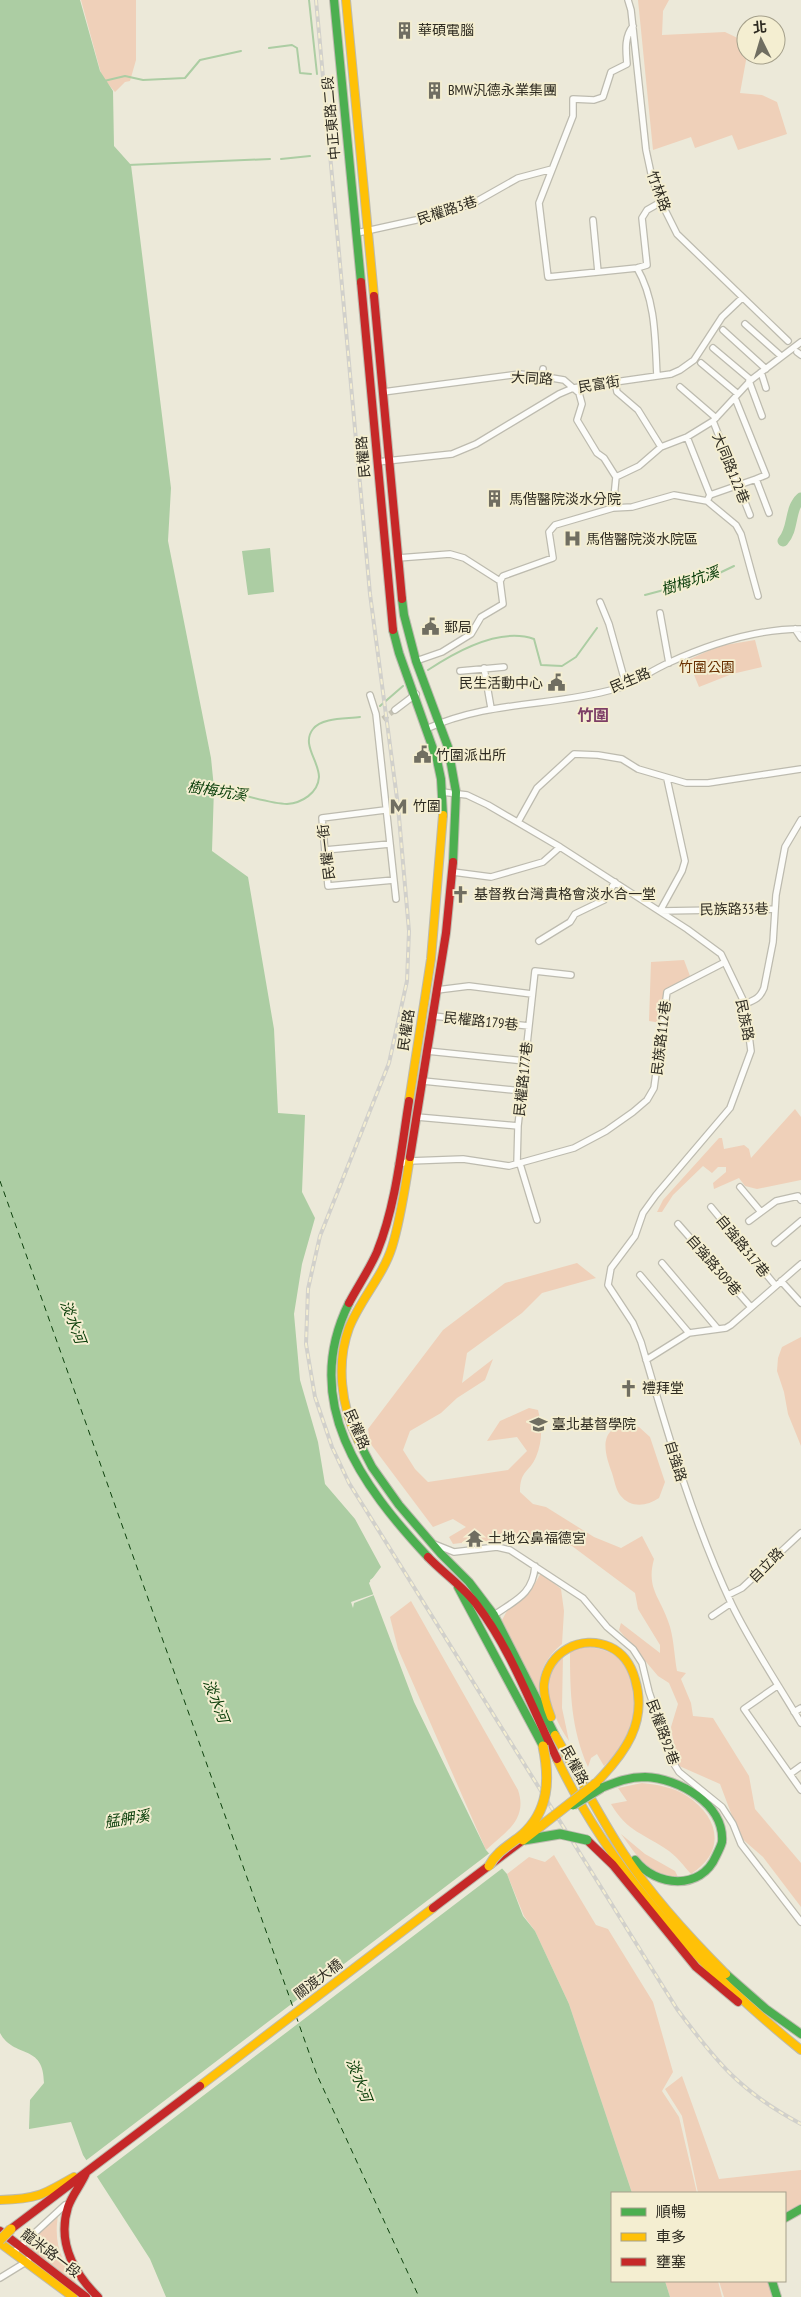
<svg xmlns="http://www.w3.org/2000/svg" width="801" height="2297" font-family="'PT Sans Narrow','Noto Sans TC',sans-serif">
  <rect width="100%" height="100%" fill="#ece9d9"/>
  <!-- green -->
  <path fill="#efd0b9" d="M81,0h55v60l-6,21 -5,1 -10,10 -13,-15z
    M638,0h31l-6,11 -1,24 63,-3 21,10 1,13 -7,38 22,2 15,7 10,32 -49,16 -6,-15 -37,13 -4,-11 -38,13z
    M755,640l7,27 -30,7 -33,13 -11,-27 31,-14z
    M684,960l6,16 -23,15 -6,32 -12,-2 2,-59z
    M795,1109l6,8v63l-44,9 -12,-3 -6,-8 -25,11 -1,-6 13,-11v-5h-8l-6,6 -9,-7 -30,29 -11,17h-5l6,-12 56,-62h3l2,11 20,-4 5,4 2,9z
    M577,1263l19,15 -54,15 -20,20 -55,40 -5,30 31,-24 -8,21 -28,18 -16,15 -31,18 -7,19 12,19 13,13 80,-12 19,-19 -10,-14 -30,4 13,-20 29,-13 9,2c4,16 5,30 -2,47 -7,16 -16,13 -16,35l13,12 13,3 48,30 27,11 21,-12 12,23c-8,29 6,38 14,62 6,15 6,34 9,50l9,2 -5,6 10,24 2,13 20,2 36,58 6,33 46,54v44l-38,-50 -23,-20 -20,-53 -43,-19 -6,-38 7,-23 -9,-21 -11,-7 -39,-46 2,-7 39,30v-8l-22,-36 -3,-16 -63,-47 -25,-9 -14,6 -57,-2 -23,3 -4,-7 17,-10 -13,-8 -20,8 -63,-84 -2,-14 75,-99 62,-47z
    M801,1337v109l-13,-32 -4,-22 -7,-21 1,-13 4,-11z
    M628,1424l11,3 11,10 15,45 -6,16c-13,9 -29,10 -39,-3 -4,-5 -6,-16 -8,-22 -8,-21 -14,-45 16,-49z
    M541,1573l20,16 3,22 -2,33c-18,15 -25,31 -22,55l-38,-79 6,-11 22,-17z
    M411,1601l107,189c10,29 -12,42 -32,60l-88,-201 -8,-32z
    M585,1647c70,3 58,84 19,119l-7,-12 -6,4 -3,9c-17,-38 -18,-75 -18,-116z
    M563,1655l-1,53 7,33c-18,-27 -32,-61 -6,-86z
    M642,1783c16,2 32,4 45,13 33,22 39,56 4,78 -7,-8 -14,-17 -22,-23 -24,-17 -42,-19 -58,-47l16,-3 -9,-13z
    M621,1834l24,20 30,17 3,6c-29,1 -42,-23 -57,-43z
    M554,1855l42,70 12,4 45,73 20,70 -11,19 17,26 18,76h-65l-63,-189 -34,-73 -11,-15 -17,-42 22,-17 16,5z
    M682,2076l37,103 82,-9v36l-16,10v-23h-87l-16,-77 -17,-27z
    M58,2216c-5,29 5,47 20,70l-53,-42z
    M665,2281h53l4,16h-52z
    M719,2281h54l4,16h-53z"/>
  <!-- water -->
  <path fill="#accda3" d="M0,0h80l20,71 13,20 1,55 17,19 40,323 -3,53 43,217 3,30 -2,63 36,26 26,152 4,84 27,2 -3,77 13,26 -13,46 -8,50 6,66 18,62 7,42 30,35 26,48 -12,16 45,119 72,148 21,24 16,42 12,15 34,73 63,189h-20v88h53l5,16h-504l-16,-38 -67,-104 -12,-33 -42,7 1,-29 14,-17c0,-40 -30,-24 -44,-50z
    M270,548l4,44 -26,3 -6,-44z"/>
  <!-- pier -->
  <path fill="#ece9d9" d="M380,1573l-8,10 6,17 -4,-5 -20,8 -1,5 -2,-6 23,-8 -4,-14z
    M491,1852l13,15 -409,311 -11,-16z"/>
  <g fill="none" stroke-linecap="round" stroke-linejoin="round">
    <!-- stream -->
    <path stroke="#accda3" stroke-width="2" d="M309,0l8,74
      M269,48l23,-3 5,3 3,25 11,1
      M104,81l21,-5 18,4 42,-2 15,-18 41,-9
      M281,159l29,-3
      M128,165l142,-6
      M645,595l64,-17 25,-12
      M428,670c27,-18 72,-43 106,-31l7,26 21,1 14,-9 21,-29
      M380,706l23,-20
      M212,788c21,3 56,16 75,16 15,-1 31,-11 32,-27 0,-16 -18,-33 -6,-48 9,-12 34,-10 47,-12"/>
    <!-- river -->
    <path stroke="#accda3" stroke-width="11" d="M783,541c11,-12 6,-32 18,-43"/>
    <!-- ferry -->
    <path stroke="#0e410d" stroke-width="1" stroke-dasharray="6 5" stroke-linecap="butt" d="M0,1181l294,829
      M296,2016l21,59 102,222"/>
    <!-- street-tunnel -->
    <path stroke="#c6c3b4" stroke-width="5.5" stroke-dasharray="5.5 3" stroke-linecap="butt" d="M383,719l12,-9"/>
    <defs>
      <path id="street" d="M628,0l3,10 15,140 6,28 9,24 16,32 111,107
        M593,220l5,52 -50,5 -9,-74 34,-87v-17l21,1 9,-3 8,-25 16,-8c-1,-13 -3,-27 6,-38
        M357,233l59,-13 56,-16 46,-26 34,-9
        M637,268c19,33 18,71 20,108
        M598,272l39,-4 10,-3 -5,-47 5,-8 14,-8
        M745,324l36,32
        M723,330l43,39
        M713,348l38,32
        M797,352l4,3
        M701,363l37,31
        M761,372l5,16
        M542,376l1,-7
        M749,381l13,35
        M615,382l2,10 21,18 23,37
        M680,387l36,31
        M383,392l137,-18 26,3 18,3 15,13 3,11 -5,16 20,33 7,5 12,19 -3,31
        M735,398l31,77 -10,4 13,34
        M713,421l37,94
        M687,437l23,58
        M377,462l75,-8 24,-10 83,-50 14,-6 98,-14 9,-4 14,-10 28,-43 20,-19
        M616,477l23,-11 22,-19 26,-10 26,-16 38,-41 50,-38
        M708,499l2,-4 46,-16
        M398,558l52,-4 14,4 36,23
        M600,602l9,22 17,61
        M660,613l9,50
        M795,629l6,9
        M416,661l26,-9 29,-18 10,-17 22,-13 -3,-23 3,-5 50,-18 -4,-26 6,-7 58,-17 19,-1 42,-12 33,6 29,24 5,9 17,62
        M484,668l7,40
        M460,671l44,-4
        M370,695l6,19 20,185
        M395,710l21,-16
        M426,729c64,-29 125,-22 189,-40 18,-5 34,-17 51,-25 41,-19 89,-35 135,-35
        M442,792l25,3 21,10 72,42 127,82 34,25 24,50 6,47 -21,57 -74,87 -13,18 -8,23 -24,32 -3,17 25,38 8,19c26,89 51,178 91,263 20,41 46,79 69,118
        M385,810l-63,8 6,68 66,-6
        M518,822l19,-34 37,-34 24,1 24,4 16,10 48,14h22l93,-14
        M325,850l65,-6
        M453,872l38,5 52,-15 17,-15
        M660,911l22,-40 3,-10 -18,-82
        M660,911l115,-2
        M539,941l31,-19 5,-8 29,-14 11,-18
        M437,990l32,-4 63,8
        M745,1004c10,-4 15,-6 19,-16l9,-46 3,-47 9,-48 16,-27
        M433,1016l96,10
        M427,1051l98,10
        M423,1081l99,10
        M417,1117l101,9
        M517,1164l1,-38 17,-155 36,4
        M520,1164l17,56
        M398,1165l11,-4 54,-2 46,7 65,-18 32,-17 27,-19 14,-12 7,-12 13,-96 58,-30
        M740,1187l21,25
        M711,1207l64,78
        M749,1221l27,-20 22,-5 3,4
        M678,1224l72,82
        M775,1243l26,-22
        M662,1263l55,65
        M640,1275l49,58
        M781,1281l20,22
        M646,1360l43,-27 37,-5 5,-3 70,-61
        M434,1544l20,8 43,-5 13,3 73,48 24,29 26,22 9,14 7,29 25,72 5,8 43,35 11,17 8,20 60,78
        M728,1595l14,-7 59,-55
        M494,1615c22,-15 39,-21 41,-49
        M712,1616l19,-13
        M777,1686l-33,23 57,81
        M794,1712l7,-4
        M790,1774l11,-8
        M13,2253l52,-48
        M0,2278l26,-16 6,-7"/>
      <path id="fast" d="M334,0l27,282
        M402,599l2,16 12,46 32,86 8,45 -3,70
        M393,630l6,23 38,107 4,19 2,36
        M349,1303c-49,99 12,182 79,254
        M358,1440l14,27 27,38 42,49 28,28 25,33 61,120
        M458,1587l85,159
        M601,1788c15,-6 27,-11 44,-11 33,1 80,27 77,65 -1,4 -4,10 -6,14 -15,35 -60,31 -81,4
        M726,1974l40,35 35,25
        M785,2218l16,-9
        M772,2281l5,16"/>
      <path id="slow" d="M346,0l28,296
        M409,1101l22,-142 12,-144
        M358,1440c-17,-33 -22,-77 -9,-112 11,-28 34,-52 43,-81 9,-29 13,-60 18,-90
        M551,1717c-4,-10 -8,-22 -7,-33 4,-32 37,-50 66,-37 13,6 21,18 25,32 13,43 -10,74 -39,104
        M555,1735c23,39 44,81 69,119 29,44 65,83 102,120
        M557,1759c55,116 145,211 244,291
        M200,2086l233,-178
        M0,2200c37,-1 43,-5 74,-23
        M0,2243l73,54"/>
      <path id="jam" d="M361,282l32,348
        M374,296l28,303
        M410,1157l36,-224 7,-71
        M349,1303c9,-17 20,-33 28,-51 19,-47 24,-101 32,-151
        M428,1557c15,16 36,30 49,48 35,46 55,103 80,154
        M587,1840l26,25 83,102 42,35
        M433,1908l90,-68
        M86,2173c-5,12 -14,22 -18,34 -11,35 6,66 30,90
        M11,2229l189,-143
        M0,2231l86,66"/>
    </defs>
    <!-- street casing -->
    <use href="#street" stroke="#bdbbaf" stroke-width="8"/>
    <!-- fast casing -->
    <use href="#fast" stroke="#bdbbaf" stroke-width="10"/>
    <!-- slow casing -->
    <use href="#slow" stroke="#bdbbaf" stroke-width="10"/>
    <!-- jam casing -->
    <use href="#jam" stroke="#bdbbaf" stroke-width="10"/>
    <!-- street -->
    <use href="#street" stroke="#fcfcf9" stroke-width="5.5"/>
    <!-- fast -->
    <use href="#fast" stroke="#4caf50" stroke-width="8"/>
    <!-- slow -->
    <use href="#slow" stroke="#ffc107" stroke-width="8"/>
    <!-- jam -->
    <use href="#jam" stroke="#c62828" stroke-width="8"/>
    <defs>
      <path id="rail" d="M316,0l54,594 28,212 11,125 -2,50 -18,82 -69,173 -12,53 -2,55 9,53 17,50 17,36 328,526c40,54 64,83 124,115"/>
    </defs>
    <!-- rail casing -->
    <use href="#rail" stroke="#d1d0cb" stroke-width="4"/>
    <!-- rail -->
    <use href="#rail" stroke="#f4eed1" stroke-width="2" stroke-dasharray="5.5" stroke-linecap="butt"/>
    <defs>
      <path id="fast-bridge" d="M573,1805l28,-17
        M524,1840l36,-6 27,6"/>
      <path id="slow-bridge" d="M523,1840l73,-57
        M489,1866c8,-15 21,-21 33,-31 27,-24 28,-56 21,-89
        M0,2240l11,-11"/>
    </defs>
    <!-- fast-bridge casing -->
    <use href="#fast-bridge" stroke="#bdbbaf" stroke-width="11" stroke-linecap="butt"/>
    <!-- slow-bridge casing -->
    <use href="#slow-bridge" stroke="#bdbbaf" stroke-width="11" stroke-linecap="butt"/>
    <!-- fast-bridge -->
    <use href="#fast-bridge" stroke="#4caf50" stroke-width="9"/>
    <!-- slow-bridge -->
    <use href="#slow-bridge" stroke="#ffc107" stroke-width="9"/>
  </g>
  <!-- icons -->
  <defs>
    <symbol id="building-bare" viewBox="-9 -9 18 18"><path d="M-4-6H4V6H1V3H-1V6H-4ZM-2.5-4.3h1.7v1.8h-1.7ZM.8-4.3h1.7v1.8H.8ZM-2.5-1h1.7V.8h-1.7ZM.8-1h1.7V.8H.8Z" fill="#706e61" stroke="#f4eed1" stroke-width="2.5" paint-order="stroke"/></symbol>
    <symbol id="hospital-bare" viewBox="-9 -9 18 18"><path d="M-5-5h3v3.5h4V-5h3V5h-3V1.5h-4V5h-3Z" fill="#706e61" stroke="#f4eed1" stroke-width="2.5" paint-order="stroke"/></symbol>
    <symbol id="civic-bare" viewBox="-9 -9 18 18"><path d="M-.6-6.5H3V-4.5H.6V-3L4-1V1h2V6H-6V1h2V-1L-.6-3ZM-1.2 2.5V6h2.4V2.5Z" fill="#706e61" stroke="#f4eed1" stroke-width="2.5" paint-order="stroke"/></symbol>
    <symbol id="metro-bare" viewBox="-9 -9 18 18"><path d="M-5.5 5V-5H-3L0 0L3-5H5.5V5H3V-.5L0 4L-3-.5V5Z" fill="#706e61" stroke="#f4eed1" stroke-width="2.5" paint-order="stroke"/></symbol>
    <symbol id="church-bare" viewBox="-9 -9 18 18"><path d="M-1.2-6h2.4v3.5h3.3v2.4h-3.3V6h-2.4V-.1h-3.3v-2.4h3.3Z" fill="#706e61" stroke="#f4eed1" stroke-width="2.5" paint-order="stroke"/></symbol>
    <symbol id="university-bare" viewBox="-9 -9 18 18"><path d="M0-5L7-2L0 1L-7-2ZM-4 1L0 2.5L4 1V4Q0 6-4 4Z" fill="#706e61" stroke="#f4eed1" stroke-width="2.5" paint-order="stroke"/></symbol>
    <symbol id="temple-bare" viewBox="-9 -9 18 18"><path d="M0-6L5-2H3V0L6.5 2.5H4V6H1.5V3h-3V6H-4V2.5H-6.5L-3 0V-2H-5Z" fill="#706e61" stroke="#f4eed1" stroke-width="2.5" paint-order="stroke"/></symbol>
  </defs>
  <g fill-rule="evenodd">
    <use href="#building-bare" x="392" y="18" width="25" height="25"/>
    <use href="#building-bare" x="422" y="78" width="25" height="25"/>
    <use href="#building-bare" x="482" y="486" width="25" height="25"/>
    <use href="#hospital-bare" x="560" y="526" width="25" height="25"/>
    <use href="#civic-bare" x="418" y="614" width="25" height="25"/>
    <use href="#civic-bare" x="544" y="670" width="25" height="25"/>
    <use href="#civic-bare" x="410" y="742" width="25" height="25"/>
    <use href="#metro-bare" x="386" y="794" width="25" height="25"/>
    <use href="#church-bare" x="448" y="882" width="25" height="25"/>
    <use href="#church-bare" x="616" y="1376" width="25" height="25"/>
    <use href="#university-bare" x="526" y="1412" width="25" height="25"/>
    <use href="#temple-bare" x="462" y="1526" width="25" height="25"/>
  </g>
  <g text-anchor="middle" stroke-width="4" stroke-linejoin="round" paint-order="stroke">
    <!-- poi labels -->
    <g font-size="14" fill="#2e2b21" stroke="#f4eed1" text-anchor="start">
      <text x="418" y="35">華碩電腦</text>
      <text x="448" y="95">BMW汎德永業集團</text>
      <text x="509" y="504">馬偕醫院淡水分院</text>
      <text x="586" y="544">馬偕醫院淡水院區</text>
      <text x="444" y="632">郵局</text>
      <text x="543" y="688" text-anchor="end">民生活動中心</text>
      <text x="436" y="760">竹圍派出所</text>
      <text x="413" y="811">竹圍</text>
      <text x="474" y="899">基督教台灣貴格會淡水合一堂</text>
      <text x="642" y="1393">禮拜堂</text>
      <text x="552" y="1429">臺北基督學院</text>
      <text x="488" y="1543">土地公鼻福德宮</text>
    </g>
    <!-- street labels -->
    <g font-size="14" fill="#2e2b21" stroke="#f4eed1">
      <text transform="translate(331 118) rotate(-95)" y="5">中正東路二段</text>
      <text transform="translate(659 191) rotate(70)" y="5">竹林路</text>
      <text transform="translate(447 210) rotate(-18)" y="5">民權路3巷</text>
      <text transform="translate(532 378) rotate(3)" y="5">大同路</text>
      <text transform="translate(599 384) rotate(-9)" y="5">民富街</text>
      <text transform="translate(363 457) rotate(-95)" y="5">民權路</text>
      <text transform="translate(731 468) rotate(68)" y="5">大同路122巷</text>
      <text transform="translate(630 680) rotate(-23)" y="5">民生路</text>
      <text transform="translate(326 852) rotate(-97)" y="5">民權一街</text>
      <text transform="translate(734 909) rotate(-1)" y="5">民族路33巷</text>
      <text transform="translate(745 1020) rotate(79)" y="5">民族路</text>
      <text transform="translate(481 1021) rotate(6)" y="5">民權路179巷</text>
      <text transform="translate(406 1030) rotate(-81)" y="5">民權路</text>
      <text transform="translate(661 1038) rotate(-83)" y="5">民族路112巷</text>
      <text transform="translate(523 1079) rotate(-84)" y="5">民權路177巷</text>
      <text transform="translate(743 1246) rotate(51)" y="5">自強路317巷</text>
      <text transform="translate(714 1265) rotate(49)" y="5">自強路309巷</text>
      <text transform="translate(357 1429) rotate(67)" y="5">民權路</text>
      <text transform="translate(676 1461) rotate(73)" y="5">自強路</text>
      <text transform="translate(766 1565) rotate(-45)" y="5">自立路</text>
      <text transform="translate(663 1732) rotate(70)" y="5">民權路92巷</text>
      <text transform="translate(575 1765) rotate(62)" y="5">民權路</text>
      <text transform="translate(318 1979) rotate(-37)" y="5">關渡大橋</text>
      <text transform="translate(51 2253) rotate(37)" y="5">龍米路一段</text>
    </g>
    <!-- park labels -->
    <g font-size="14" fill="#682f01" stroke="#f4eed1">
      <text x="707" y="672">竹圍公園</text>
    </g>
    <!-- water labels -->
    <g font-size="15" font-style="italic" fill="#0e410d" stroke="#f4eed1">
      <text transform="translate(690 581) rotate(-18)" y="5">樹梅坑溪</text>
      <text transform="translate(217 791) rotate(9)" y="5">樹梅坑溪</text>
      <text transform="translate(73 1322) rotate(69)" y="5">淡水河</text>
      <text transform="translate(216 1701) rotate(69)" y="5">淡水河</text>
      <text transform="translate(127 1819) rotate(-9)" y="5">艋舺溪</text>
      <text transform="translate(359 2080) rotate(69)" y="5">淡水河</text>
    </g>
    <!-- quarter labels -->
    <g font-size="16" font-weight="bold" fill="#7d3e66" stroke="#f4eed1">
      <text x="593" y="721">竹圍</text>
    </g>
  </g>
  <!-- legend -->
  <rect x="611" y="2192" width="175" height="90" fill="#f4eed1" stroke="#a5a08b"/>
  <rect x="621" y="2208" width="25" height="8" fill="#4caf50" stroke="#a5a08b"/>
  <text x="656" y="2217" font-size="15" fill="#2e2b21">順暢</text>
  <rect x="621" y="2233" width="25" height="8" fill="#ffc107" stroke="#a5a08b"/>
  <text x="656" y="2242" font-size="15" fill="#2e2b21">車多</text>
  <rect x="621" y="2258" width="25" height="8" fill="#c62828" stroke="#a5a08b"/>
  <text x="656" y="2267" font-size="15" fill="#2e2b21">壅塞</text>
  <!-- north arrow -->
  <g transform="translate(761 40) rotate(355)"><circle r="24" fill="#f4eed1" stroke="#a5a08b"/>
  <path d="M0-4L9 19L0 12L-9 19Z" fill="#706e61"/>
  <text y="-8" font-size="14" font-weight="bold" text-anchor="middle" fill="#2e2b21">北</text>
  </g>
</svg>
